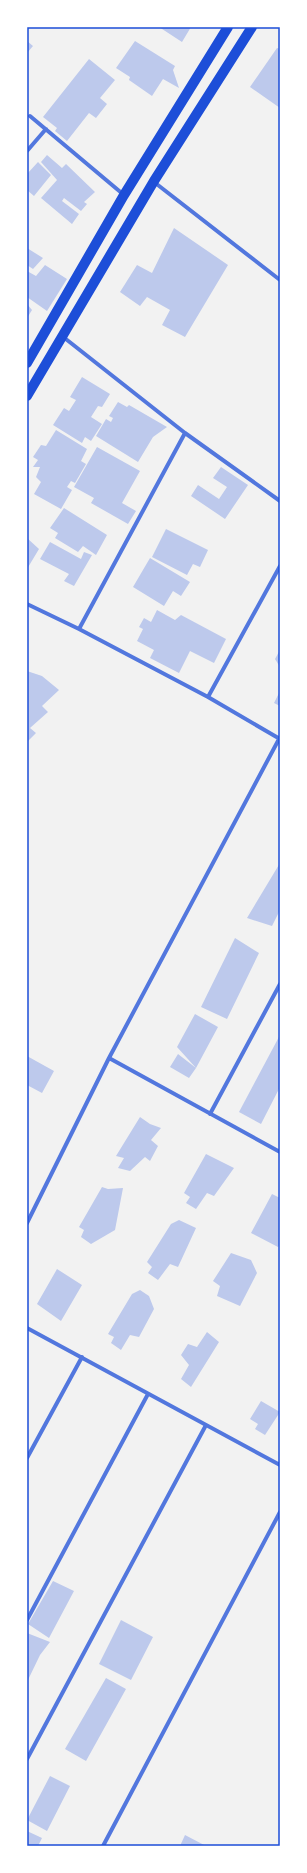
<svg xmlns="http://www.w3.org/2000/svg" width="307" height="1873" font-family="'Source Sans 3',sans-serif">
  <rect width="100%" height="100%" fill="#f2f2f2"/>
  <!-- building -->
  <path fill="#bdc9ec" d="M159,27h32l-9,15z
    M27,41l6,5 -6,7z
    M135,41l40,25 -2,4 6,18 -16,-9 -11,17 -23,-16 1,-3 -14,-9z
    M277,48l3,1v59l-30,-21z
    M89,59l26,21 -15,18 7,6 -11,14 -7,-5 -22,28 -12,-10 2,-3 -14,-11z
    M47,155l15,13 4,-4 29,28 -11,10 3,2 -6,7 -17,-13 -2,3 17,13 -7,10 -31,-26 16,-18 -16,-18z
    M38,162l13,13 -17,21 -7,-6v-16z
    M174,228l54,37 -43,72 -23,-12 8,-15 -23,-13 -7,9 -20,-14 17,-27 15,8z
    M27,248l16,10 -10,11 -6,-4z
    M45,265l22,14 -20,32 -20,-14v-26l9,5z
    M27,304l5,6 -5,8z
    M82,377l28,17 -8,13 -4,-1 -7,11 11,7 -11,17 -6,-4 -3,6 -29,-18 11,-17 5,3 7,-11 -6,-3z
    M118,402l9,5 2,-2 38,22 -14,10 -15,25 -42,-26 10,-17 5,3 2,-4 -4,-2z
    M56,430l31,19 -6,12 5,3 -11,19 -4,-2 -4,6 5,3 -11,19 -27,-15 7,-12 -5,-5 4,-10h-7l5,-7 -5,-3 8,-12 5,1z
    M97,447l43,24 -18,32 14,8 -8,13 -37,-21 3,-5 -20,-11z
    M221,467l27,18 -23,34 -34,-23 7,-11 21,14 8,-12 -14,-9z
    M64,508l43,27 -11,20 -13,-9 -5,6 -23,-14 3,-5 -8,-5z
    M166,529l42,21 -8,17 -7,-3 -6,11 -35,-18z
    M27,538l12,11 -12,20z
    M50,542l31,17 3,-7 8,3 -18,31 -10,-5 5,-7 -29,-15z
    M150,558l40,24 -9,14 -8,-5 -9,15 -31,-19z
    M157,610l18,10 6,-5 45,24 -12,24 -24,-12 -11,22 -29,-15 4,-8 -17,-9 6,-12 -4,-2 5,-9 7,4z
    M280,650v17l-5,-8z
    M27,671l15,5 17,14 -17,16 6,6 -18,16 6,5 -9,9z
    M280,691v15l-6,-3z
    M280,863v47l-8,16 -25,-8z
    M235,938l24,15 -32,66 -26,-12z
    M195,1014l23,13 -22,41 -19,-21z
    M280,1035v52l-19,37 -22,-12z
    M178,1054l18,14 -7,10 -19,-11z
    M27,1056l27,15 -12,22 -15,-8z
    M140,1117l10,7 11,4 -10,12 7,6 -8,15 -5,-4 -15,14 -12,-3 6,-10 -8,-2z
    M206,1154l28,14 -20,28 -7,-3 -11,16 -10,-6 4,-6 -6,-4z
    M102,1187l6,2 15,-1 -8,42 -24,14 -10,-7 3,-7 -5,-3z
    M272,1194l8,4v46l-2,3 -27,-14z
    M179,1220l17,8 -18,39 -8,-3 -12,16 -10,-7 4,-6 -5,-5 24,-38z
    M231,1253l20,7 6,13 -17,33 -23,-10 3,-10 -7,-5z
    M57,1269l25,16 -21,36 -24,-17z
    M140,1290l9,6 5,13 -15,28 -9,-2 -9,15 -10,-7 3,-6 -6,-3 24,-40z
    M207,1332l12,10 -28,45 -10,-8 8,-14 -8,-10 7,-11 9,3z
    M261,1401l19,11 -15,23 -10,-6 3,-5 -8,-5z
    M53,1581l21,10 -25,47 -21,-14z
    M121,1620l32,17 -22,43 -32,-16z
    M27,1633l23,9 -10,13 -13,27z
    M106,1678l20,11 -40,72 -21,-12z
    M50,1776l20,10 -23,45 -20,-11z
    M27,1831l15,7 -4,8h-11z
    M185,1835l21,11h-26z"/>
  <g fill="none" stroke-linecap="round" stroke-linejoin="round">
    <!-- minor -->
    <path stroke="#5277de" stroke-width="4" d="M30,116l94,79
      M27,151l19,-22
      M154,182l126,98
      M62,336l123,97 95,68
      M27,604l52,25 129,68 72,42
      M79,629l106,-196
      M208,697l72,-131
      M109,1058l171,94
      M210,1114l70,-130
      M27,1223l82,-165 170,-319
      M27,1328l253,137
      M27,1458l55,-101
      M27,1620l121,-226
      M27,1759l179,-334
      M103,1846l177,-334"/>
    <!-- primary -->
    <path stroke="#1d4ed8" stroke-width="10" d="M27,363l97,-168 104,-168
      M27,396l127,-215 98,-154"/>
  </g>
  <!-- border -->
  <rect width="307" height="1873" fill="none" stroke="#ffffff" stroke-width="56"/>
  <rect x="28" y="28" width="251" height="1817" fill="none" stroke="#1d4ed8" stroke-width="1.5"/>
</svg>
